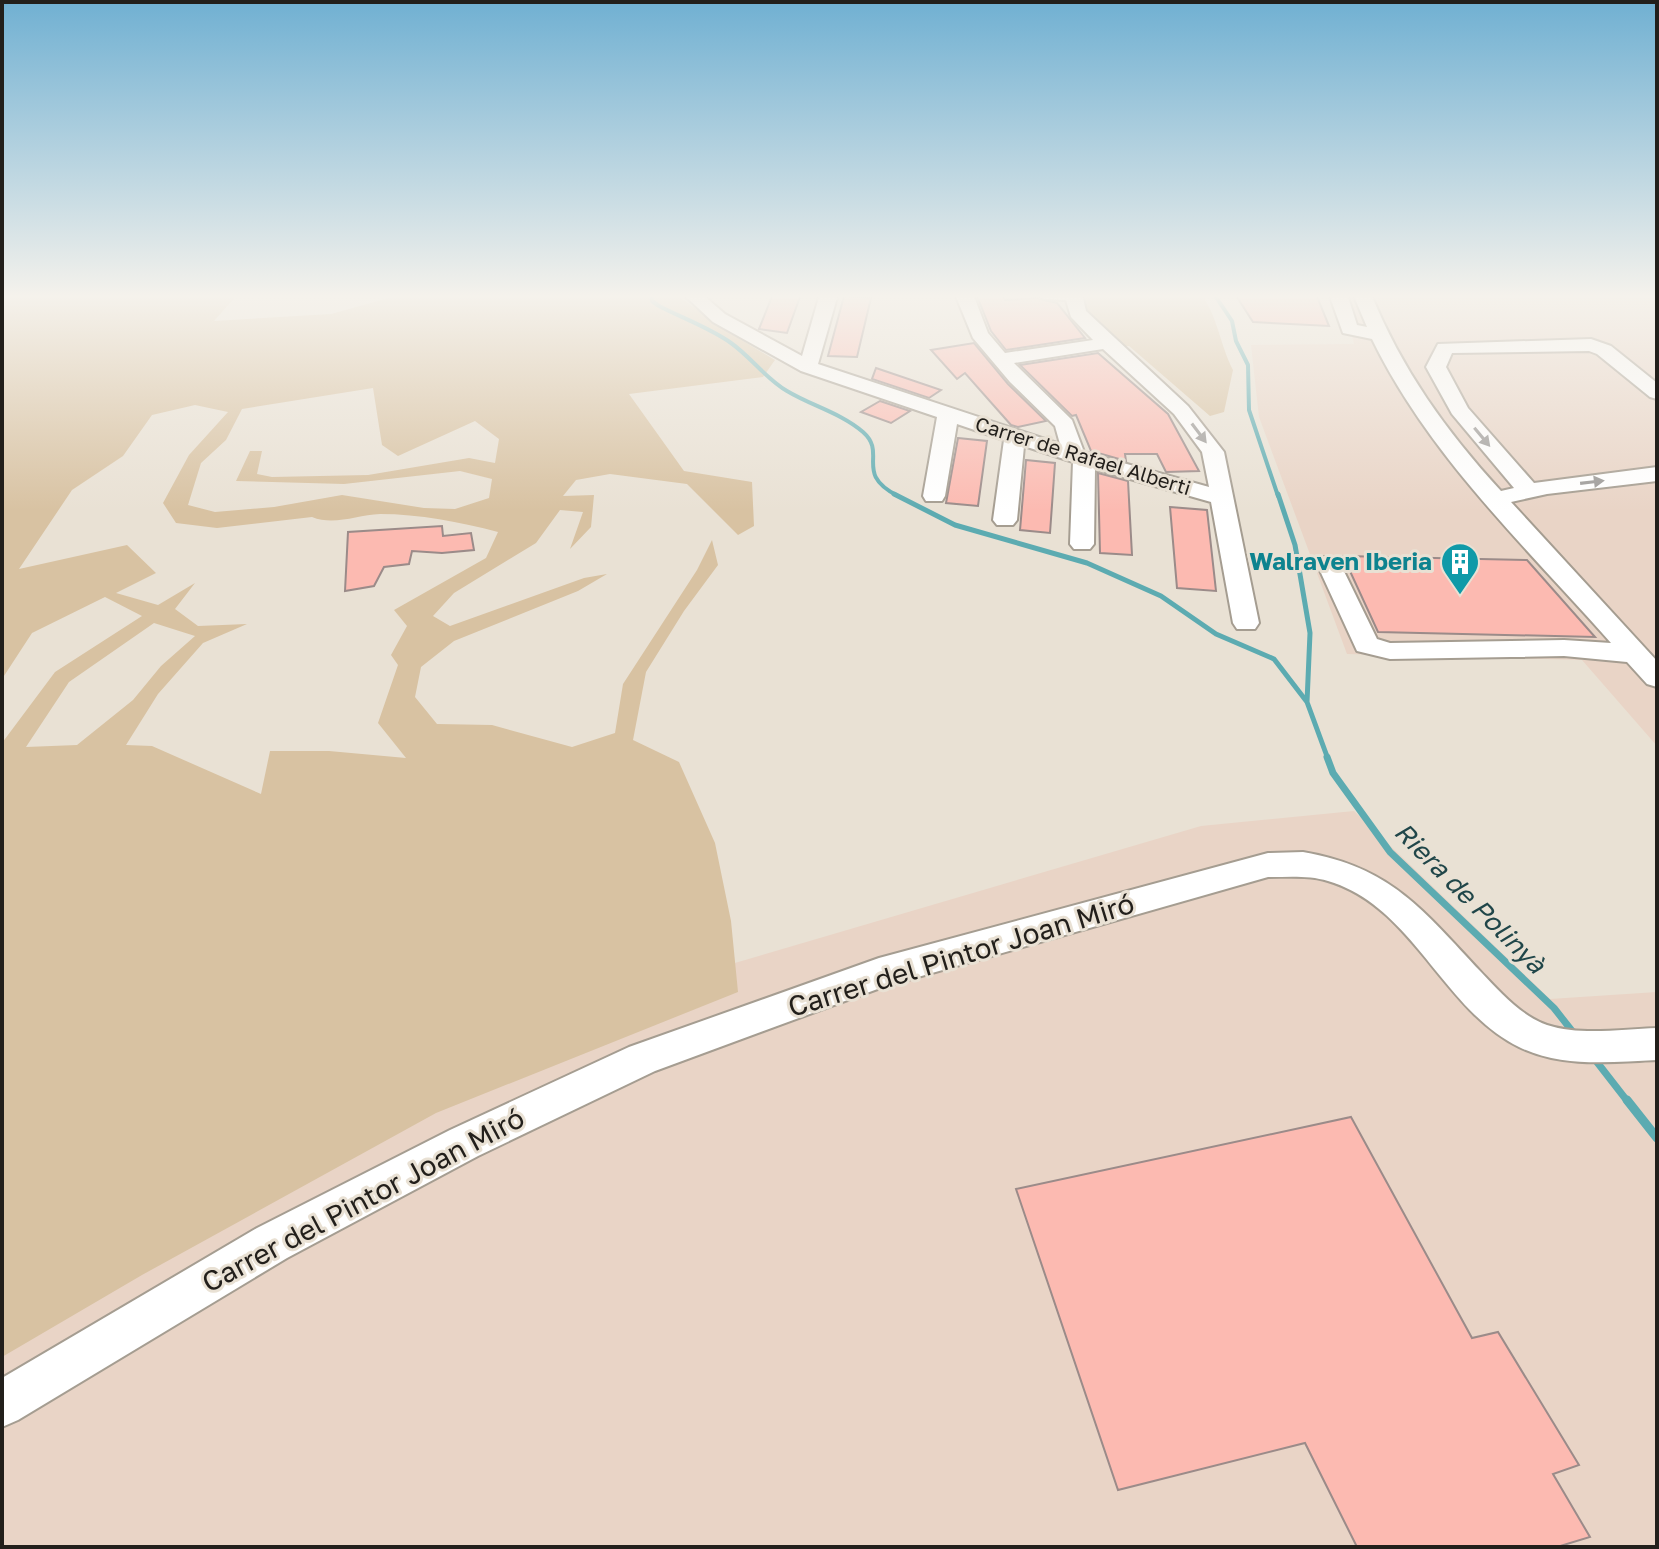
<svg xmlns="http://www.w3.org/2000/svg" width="1659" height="1549" font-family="'Golos Text',sans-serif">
  <rect width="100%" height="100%" fill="#e9e1d4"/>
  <!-- industrial -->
  <path fill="#e9d4c6" d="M1342,294h315v452l-75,-86 -235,-6 -88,-237 -8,-72 103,-1z
    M1354,811l196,188 107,-7v555h-1655v-241l726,-341 473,-139z"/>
  <!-- green -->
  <path fill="#d8c2a2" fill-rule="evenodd" d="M2,294h236l-24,27 117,-7 72,-20h273l47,35 52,31 -12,17 -134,17 55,77 68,11 2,44 -16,9 -51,-51 -77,-10 -34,6 -13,16 31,-1 -3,32 -21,22 13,-37 -23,-2 -24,33 -82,50 -21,23 17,10 134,-48 23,-4 -29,17 -124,50 -33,26 -6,30 22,27 55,1 80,22 43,-14 8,-49 74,-114 15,-30 6,25 -34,46 -38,61 -13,68 46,22 36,81 16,78 7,71 -302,121 -294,162 -140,82v-614l53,-71 87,-56 -37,-19 -73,36 -30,46zM373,388l9,57 16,11 77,-35 24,18 -4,24 -26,-5 -101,17 -96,2 -15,-3 5,-23h-12l-14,30 108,3 116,-13 32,8 -3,19 -34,11 -31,-1 -82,-13 -68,12 -59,5 -27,-7 13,-42 25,-23 16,-31zM195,405l33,7 -39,43 -26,48 13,20 41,5 95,-11c22,9 45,-2 68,-3 39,0 80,8 118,18l-12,26 -92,52 13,16 -16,29 7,10 -20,58 28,35 -77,-7h-59l-9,43 -109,-48 -26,-1 32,-51 45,-51 44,-19 -49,2 -23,-17 20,-26 -37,22 -42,-12 40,-20 -29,-28 -108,24 53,-79 51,-34 29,-41zM154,623l41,13 -34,30 -28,34 -56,45 -51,2 43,-65z
    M1078,294h123c17,23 19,51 32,76l-9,42 -14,4 -81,-70 -13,1 -34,-34z"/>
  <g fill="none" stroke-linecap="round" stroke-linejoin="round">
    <!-- stream-far3 -->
    <path stroke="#5cabb1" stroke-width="4" d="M651,294l1,7 7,5c23,12 51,22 72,37 20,14 35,36 56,48 25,15 54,22 76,41 25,22 -10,41 35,64
      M1214,294l18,27 4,20 12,24 1,45 29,86"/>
    <!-- stream-far2 -->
    <path stroke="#5cabb1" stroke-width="5" d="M894,494l61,31 132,38 74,33 55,38 58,25 33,43
      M1278,494l17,51 15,88 -3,69 21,57"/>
    <!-- stream-far1 -->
    <path stroke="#5cabb1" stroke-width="7" d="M1327,757l6,16 57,79 164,156 22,28
      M1593,1057l35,45"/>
    <!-- stream -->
    <path stroke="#5cabb1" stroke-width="9" d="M1627,1100l30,38"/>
  </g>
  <!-- building -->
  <path fill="#fcbab1" stroke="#9b8b89" stroke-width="2" d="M773,294h28l-14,39 -28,-4z
    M1235,294h81l13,32 -76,-4z
    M1003,295l2,5 32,-2 20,5 28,35 -79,12 -15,-19 -14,-35z
    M844,296l27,2 -14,59 -29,-1z
    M974,343l34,41 38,37 -28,6 -7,-2 -46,-52 -8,6 -26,-29z
    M1098,353l70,61 31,57 -33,1 -9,-18h-32l1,7 -35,-10 -15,-36 -4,1 -52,-51z
    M876,368l65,22 -12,8 -57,-19z
    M880,401l30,10 -19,12 -30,-11z
    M958,438l29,3 -9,65 -32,-3z
    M1026,460l29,3 -5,70 -30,-3z
    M1098,473l30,8 4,74 -32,-2z
    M1170,507l37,3 9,81 -39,-3z
    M442,526l1,10 28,-3 3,17 -32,3 -30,-2 -3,13 -25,3 -10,19 -29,5 3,-59z
    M1343,556l184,4 68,77 -217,-5z
    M1351,1117l121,221 26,-6 81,133 -26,9 37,63 -33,10h-200l-52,-104 -187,47 -102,-301z"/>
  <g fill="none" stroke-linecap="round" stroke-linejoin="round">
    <defs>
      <path id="minor" d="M683,294h19l23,20 77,42 18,-62h18l-20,70 242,80 -5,-18 -45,-44 -37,-44 -18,-44h18l15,39 17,20 88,-13 -22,-23 -5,-17 -22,-1 -8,-5h46l4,17 102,95 36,46 35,171 -4,6h-18l-4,-6 -22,-121 -116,-33 -1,75 -4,5h-16l-4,-5 3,-82 -49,-16 -7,74 -4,5h-16l-4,-5 11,-80 -47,-16 -12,72 -3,5h-16l-3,-5 14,-79 -136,-46 -88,-49zM1103,349l71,65 28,38 7,35 -125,-35 -12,-32 -58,-57z
        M1329,294h18l10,31 10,2 -14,-33h18c31,76 75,137 130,197l13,-3 -62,-74 -26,-47 12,-23 153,-5 20,7 46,37v16l-7,-2 -53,-43 -8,-3 -137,2 -6,14 22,41 66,75 123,-16v14l-110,13 -36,8 146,159v26l-10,-3 -20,-22 -63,-6 -174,3 -33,-8 -41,-89 3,-5h18l40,82 13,4 174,-3 47,3c-85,-96 -182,-187 -239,-304l-29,-6z
        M1303,852c88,15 120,58 178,120 18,19 40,44 66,53 33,11 76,4 110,3v32c-46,2 -95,8 -138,-13 -76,-37 -106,-141 -191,-166 -19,-6 -40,-4 -60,-4l-385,110 -228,84 -177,85 -191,102 -269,162 -16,7v-49l255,-150 193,-98 179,-83 250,-89 389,-105z"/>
    </defs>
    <!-- minor casing -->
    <use href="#minor" stroke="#a59d91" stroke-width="4"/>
    <!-- minor -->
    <use href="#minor" fill="#fff" fill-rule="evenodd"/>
  </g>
  <!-- one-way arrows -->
  <defs><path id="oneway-solid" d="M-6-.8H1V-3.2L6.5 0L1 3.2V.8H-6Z" transform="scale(2)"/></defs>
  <g fill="#9c9a98">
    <use href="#oneway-solid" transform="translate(1199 433) rotate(53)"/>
    <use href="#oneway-solid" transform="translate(1482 437) rotate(50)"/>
    <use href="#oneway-solid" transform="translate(1592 482) rotate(-7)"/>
  </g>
  <!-- sky -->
  <linearGradient id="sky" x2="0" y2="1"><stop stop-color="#70b0d2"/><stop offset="0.58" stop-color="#f5f2ec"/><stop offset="1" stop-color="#f5f2ec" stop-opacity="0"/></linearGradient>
  <rect width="1659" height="511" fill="url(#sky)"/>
  <!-- icons -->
  <defs>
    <symbol id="building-pin" viewBox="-11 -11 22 30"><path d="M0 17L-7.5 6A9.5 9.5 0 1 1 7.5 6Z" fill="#0f9aa8" stroke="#e9e1d4"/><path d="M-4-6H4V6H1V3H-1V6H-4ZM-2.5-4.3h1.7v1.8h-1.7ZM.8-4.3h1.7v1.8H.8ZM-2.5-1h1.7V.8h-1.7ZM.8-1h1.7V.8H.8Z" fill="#fff"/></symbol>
  </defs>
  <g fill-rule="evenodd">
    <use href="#building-pin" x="1438" y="540" width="44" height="60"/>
  </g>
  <g text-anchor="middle" stroke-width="6" stroke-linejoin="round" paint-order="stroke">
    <!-- far-street labels -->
    <g font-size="20" fill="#221f1b" stroke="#e9e1d4">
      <text transform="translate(1083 456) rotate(17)" y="7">Carrer de Rafael Alberti</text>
    </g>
    <!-- culture labels -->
    <g font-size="24" font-weight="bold" fill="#0d838f" stroke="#e9e1d4" text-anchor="end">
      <text x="1432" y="570">Walraven Iberia</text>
    </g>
    <!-- water labels -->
    <g font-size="26" font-style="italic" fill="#204649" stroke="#e9e1d4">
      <text transform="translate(1470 898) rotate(45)" y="9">Riera de Polinyà</text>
    </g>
    <!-- near-street labels -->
    <g font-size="28" fill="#221f1b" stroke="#e9e1d4">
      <text transform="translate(961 955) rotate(-17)" y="10">Carrer del Pintor Joan Miró</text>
      <text transform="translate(363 1200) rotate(-28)" y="10">Carrer del Pintor Joan Miró</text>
    </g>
  </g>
  <!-- border -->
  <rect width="1659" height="1549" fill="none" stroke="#221f1b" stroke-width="8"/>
</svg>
